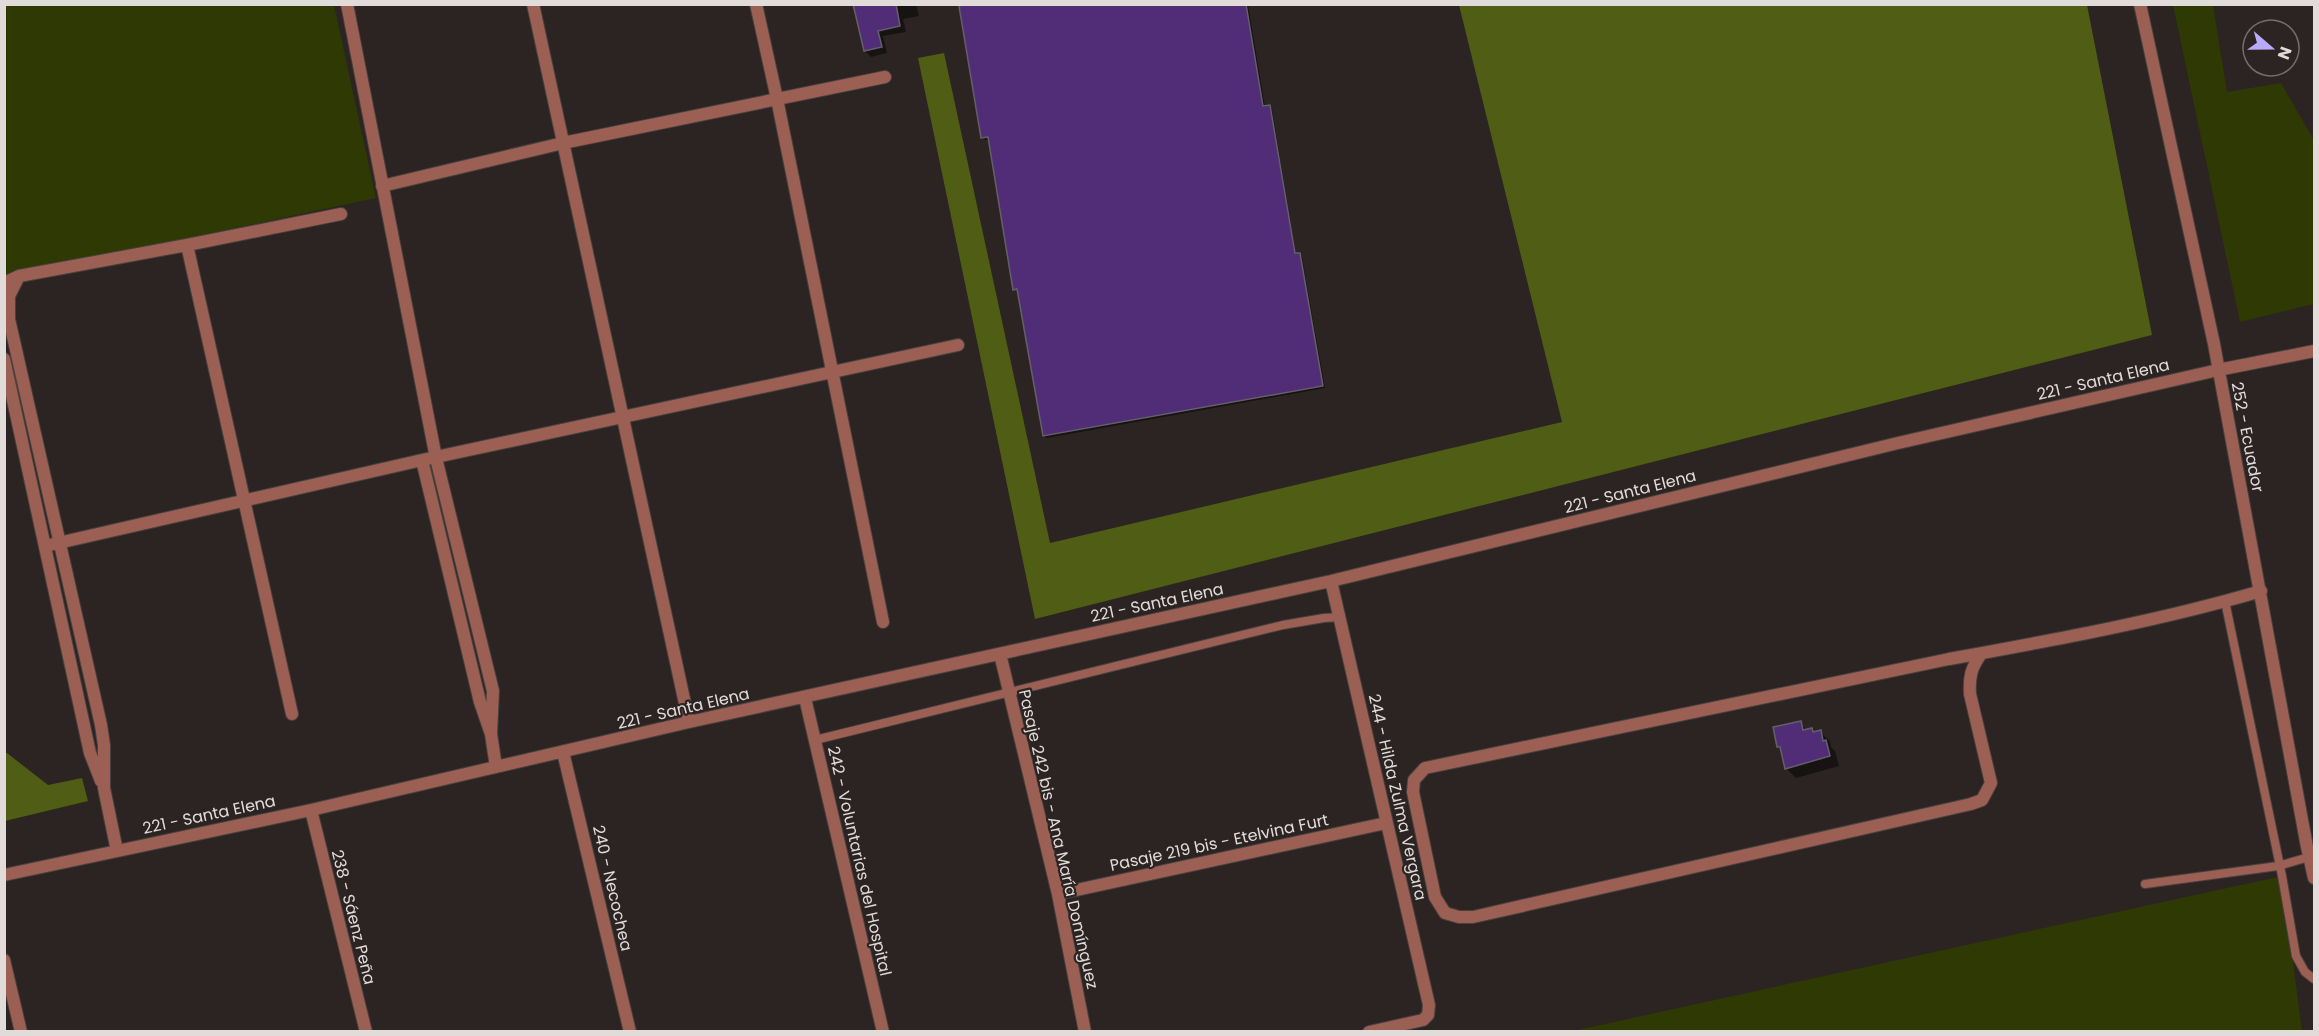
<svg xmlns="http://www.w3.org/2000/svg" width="2319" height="1036" font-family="Poppins,sans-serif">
  <rect width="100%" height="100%" fill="#2b2422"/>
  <!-- green -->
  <path fill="#2e3904" d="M4,5h330l42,193 -371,79z
    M2173,5h40l14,87 54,-9 33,57v164l-74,18z
    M2282,876l20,155 -734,1z"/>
  <!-- forest -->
  <path fill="#4f5e14" d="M1459,5h628l65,330 -1117,284 -117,-561 26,-5 106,490 512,-121z
    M5,753h2l41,32 34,-7 6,23 -83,20z"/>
  <!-- shadow -->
  <path fill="#0007" d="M858,4h58l3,12 -16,3 3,13 -23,4 4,17 -16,4 -6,-6z
    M960,4h288l17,103 4,-1 3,3 24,146 6,2 23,131 -278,50 -3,-2 -27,-144 -2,-3 -25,-150 -5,1 -3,-3z
    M1800,723l8,8 4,-1 3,3 5,-1 10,9 1,6 4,4 4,15 -43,12 -10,-10 -3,-17 -5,-4z"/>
  <!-- building -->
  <path fill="#512d77" stroke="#636067" stroke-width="1.5" d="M853,4h43l4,22 -22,5 4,16 -18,4z
    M966,4h280l17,102 7,-1 25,148h5l23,133 -280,50 -26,-147 -4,1 -25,-153 -7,1 -22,-132z
    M1801,721l2,9 9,-2 1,4 8,-2 2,11 3,-1 4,16 -45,13 -5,-22h-3l-4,-20z"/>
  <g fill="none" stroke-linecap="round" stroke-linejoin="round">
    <defs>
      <path id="lane" d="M2225,601l57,275 14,80 9,16 9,7
        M815,740l468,-115 41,-7 17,-1
        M2145,884l133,-18 31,-9"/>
      <path id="street" d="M347,4l89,454 57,233 -2,43
        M533,4l156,718
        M756,4l21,95 106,523
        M2140,4l74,340 93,503 7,31
        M382,186l181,-43 322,-66
        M187,245l105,469
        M19,276l-10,20v23l92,406 3,20v43l13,63
        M4,283l15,-7 168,-31 154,-31
        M4,359l86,394 11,28
        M422,460l58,242 11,32 5,33
        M45,546l377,-86 536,-115
        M1331,581l98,424 -1,10 -5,5 -54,12
        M1000,654l58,240 27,138
        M1981,654c-10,14 -12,23 -11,40l21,89 -9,17 -11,4 -498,113h-14l-14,-4 -10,-16 -22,-105 1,-12 11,-12 524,-109c105,-19 210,-38 312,-68
        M805,698l78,334
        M563,752l67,280
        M311,810l55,222
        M4,875l307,-65 378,-88 642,-141 567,-138 320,-73 96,-19
        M1058,894l328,-71
        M4,960l17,72"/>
    </defs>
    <!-- lane casing -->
    <use href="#lane" stroke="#48413f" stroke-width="10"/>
    <!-- street casing -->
    <use href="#street" stroke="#48413f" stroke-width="14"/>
    <!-- lane -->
    <use href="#lane" stroke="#9c5f53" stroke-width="8"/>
    <!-- street -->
    <use href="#street" stroke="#9c5f53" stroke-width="12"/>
  </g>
  <g text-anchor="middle" stroke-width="4.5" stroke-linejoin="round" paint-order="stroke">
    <!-- street labels -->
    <g font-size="16" fill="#e1dcda" stroke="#2b2422">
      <text transform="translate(2103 379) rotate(-13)" y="6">221 - Santa Elena</text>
      <text transform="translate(2248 437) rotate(79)" y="6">252 - Ecuador</text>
      <text transform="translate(1630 491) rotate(-14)" y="6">221 - Santa Elena</text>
      <text transform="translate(1157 602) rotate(-12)" y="6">221 - Santa Elena</text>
      <text transform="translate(683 708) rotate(-13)" y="6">221 - Santa Elena</text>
      <text transform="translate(1398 797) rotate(77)" y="6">244 - Hilda Zulma Vergara</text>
      <text transform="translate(209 814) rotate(-12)" y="6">221 - Santa Elena</text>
      <text transform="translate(1059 839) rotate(77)" y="6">Pasaje 242 bis - Ana María Domínguez</text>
      <text transform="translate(1219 842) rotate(-12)" y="6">Pasaje 219 bis - Etelvina Furt</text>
      <text transform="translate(860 861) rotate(77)" y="6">242 - Voluntarias del Hospital</text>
      <text transform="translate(613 888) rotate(77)" y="6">240 - Necochea</text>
      <text transform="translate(354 917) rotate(76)" y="6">238 - Sáenz Peña</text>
    </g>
  </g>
  <!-- border -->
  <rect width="2319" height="1036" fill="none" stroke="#e1dcda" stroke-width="12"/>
  <!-- north arrow -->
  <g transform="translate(2271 48) rotate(110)"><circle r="28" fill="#2b2422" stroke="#746e6c" stroke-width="1.5"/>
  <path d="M0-4.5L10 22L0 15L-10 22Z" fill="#b9abf7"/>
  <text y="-9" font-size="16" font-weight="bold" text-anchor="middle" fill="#e1dcda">N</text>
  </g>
</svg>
